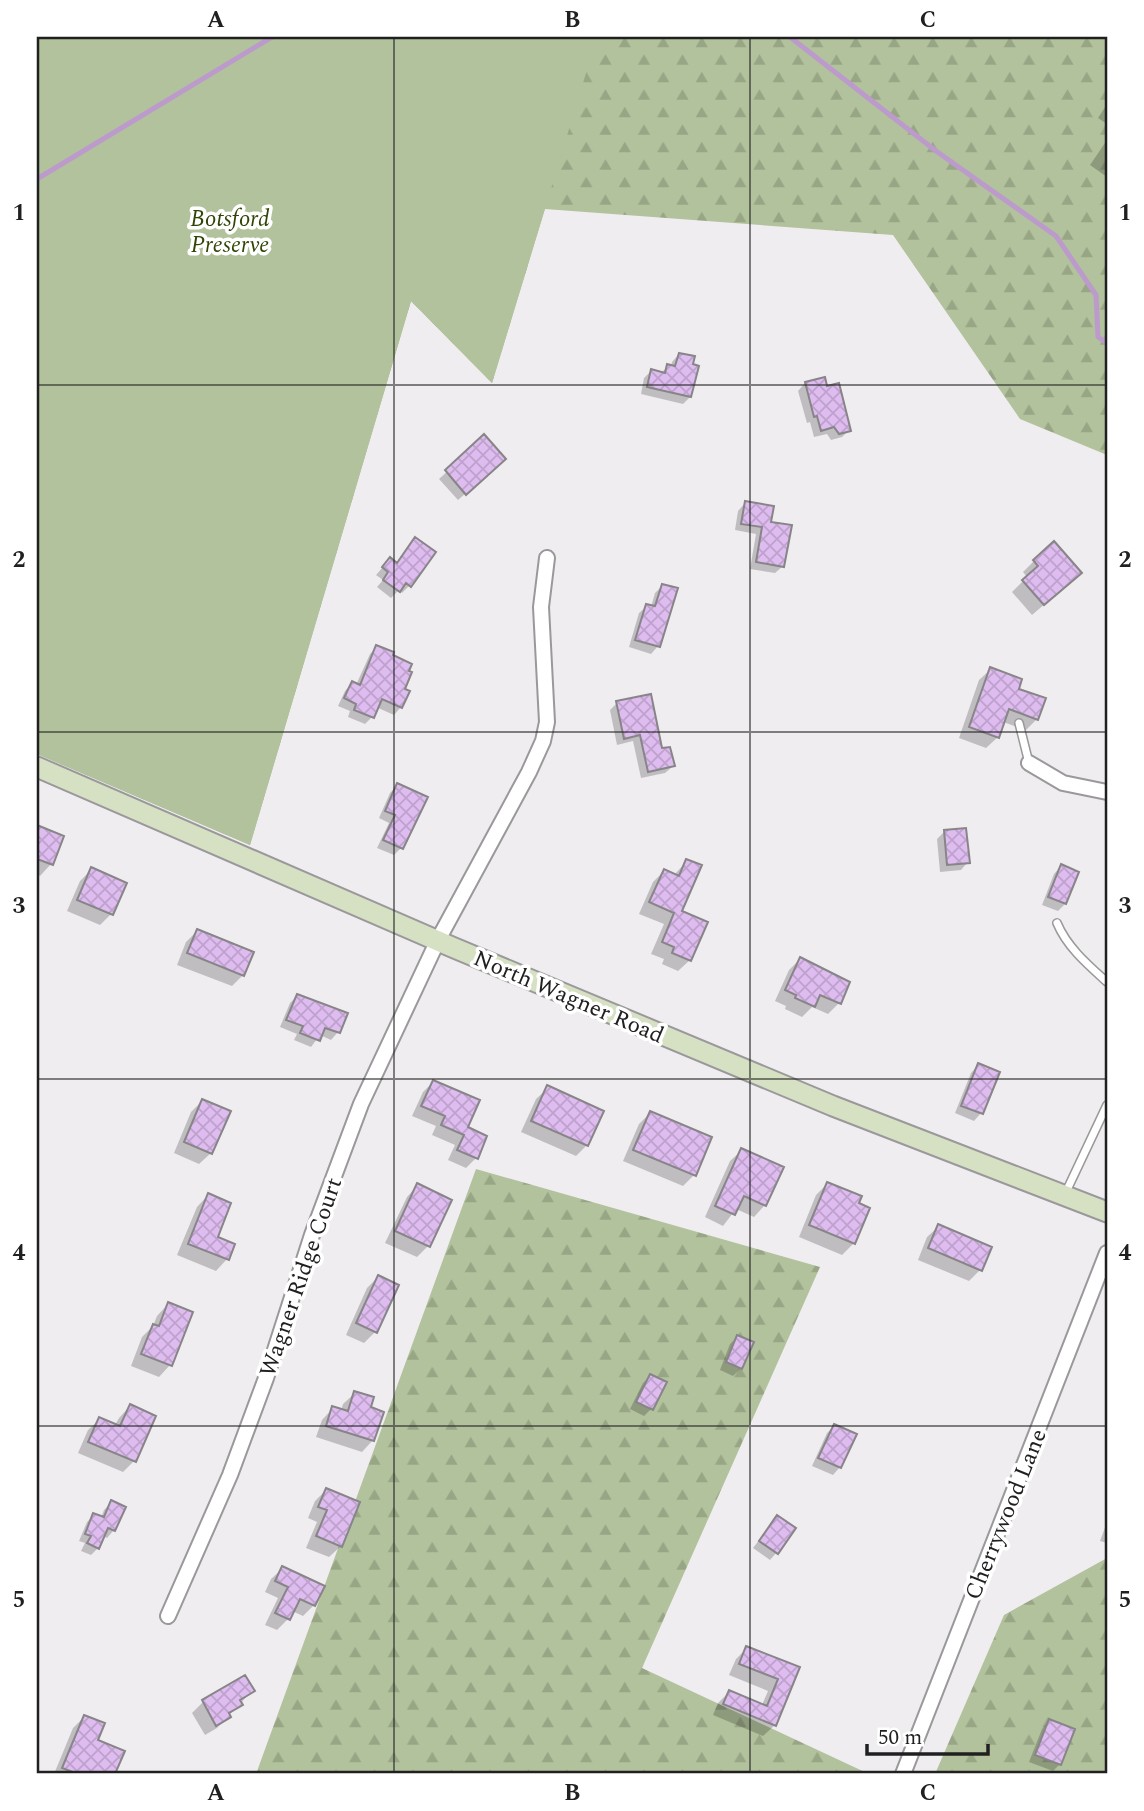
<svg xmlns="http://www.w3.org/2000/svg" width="1144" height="1811" font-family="Spectral,serif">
  <defs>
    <pattern id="forest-firs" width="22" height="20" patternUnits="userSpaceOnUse" patternTransform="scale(1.75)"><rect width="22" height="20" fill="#b1c29c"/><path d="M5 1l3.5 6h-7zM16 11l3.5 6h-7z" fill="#98a686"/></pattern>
    <pattern id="building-cross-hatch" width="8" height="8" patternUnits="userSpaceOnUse" patternTransform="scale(1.75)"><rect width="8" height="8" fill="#debcef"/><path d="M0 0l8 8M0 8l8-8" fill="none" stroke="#bea1cd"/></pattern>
  </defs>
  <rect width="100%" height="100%" fill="#efedf0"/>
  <!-- forest -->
  <path fill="url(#forest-firs)" d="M37,37h1070v418l-87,-36 -127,-184 -348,-26 -53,174 -81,-82 -161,544 -213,-91z
    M476,1169l344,98 -178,401 227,106h-613z
    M1107,1558v216h-172l69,-159z"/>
  <!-- green -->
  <path fill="#b1c29c" d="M45,37h552l-105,346 -81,-82 -161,544 -213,-91v-699z"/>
  <!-- shadow -->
  <path fill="#0003" d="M1107,104v20l-9,-6z
    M1107,140v37l-17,-12z
    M679,354l11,43 -7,7 -42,-10 3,-16 7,-7 10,2 7,-7 3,1 1,-5z
    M805,383l44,47 -7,7 -11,3 -4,-6 -13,3 -4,-15 -3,1 -9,-32z
    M497,466l-39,34 -19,-21 12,-11z
    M745,503l24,20 14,43 -8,7 -25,-4 6,-35 -21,-4 3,-19z
    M408,547l2,38 -8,8 -3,-3 -8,8 -14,-11 6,-7 -7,-5 7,-8 13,-3z
    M1034,561l34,23 -36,31 -20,-23 15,-15 -4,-5z
    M662,586l-4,60 -7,8 -22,-7 10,-34 8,-7 4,1 4,-14z
    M377,647l13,9 12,34 -1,17 -7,8 -18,-8 -4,10 -7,7 -17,-7 2,-6 -12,-5 7,-15 7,-8 4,2 14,-31z
    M991,669l26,21 20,29 -11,11 -23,-8 -5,15 -12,11 -27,-10 20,-58z
    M617,703l56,63 -8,7 -24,5 -8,-37 -16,4 -7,-35z
    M398,785l3,63 -7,7 -17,-7 12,-25 -10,-5 11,-25z
    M37,827l25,10 -11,27 -11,12 -3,-2z
    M944,832l24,30 -7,8 -21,2 -3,-33z
    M687,861l-7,50 10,49 -12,11 -16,-7 2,-5 -13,-5 13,-30 -25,-10 14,-32 11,-11 10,4z
    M1061,866l4,38 -7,7 -16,-6 12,-31z
    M92,869l19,45 -11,11 -33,-14 13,-30z
    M197,931l46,44 -11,11 -55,-21 9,-23z
    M800,959l39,44 -11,11 -16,-7 -10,10 -17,-8 1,-3 -11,-5 14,-31z
    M297,996l41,36 -7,8 -11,-5 -9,12 -17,-7 3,-6 -17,-7 10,-24z
    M978,1065l20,8 -17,40 -7,8 -19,-8 16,-40z
    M433,1082l33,46 10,30 -10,10 -18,-8 7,-15 -23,-10 4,-9 -24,-10 11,-24z
    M548,1088l39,57 -11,11 -55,-24 15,-33z
    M202,1101l9,52 -12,11 -25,-11 17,-41z
    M650,1113l44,62 -11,11 -60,-25 16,-37z
    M742,1150l23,55 -11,12 -18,-8 -13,17 -18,-9 25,-56z
    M827,1184l27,59 -12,12 -43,-18 17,-42z
    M418,1185l10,61 -11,11 -32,-14 22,-46z
    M208,1195l8,43 11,21 -11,12 -39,-16 20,-48z
    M939,1226l41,44 -11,11 -51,-21 9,-23z
    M378,1277l-3,55 -11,11 -18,-8 21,-47z
    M168,1304l23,9 -21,52 -11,12 -28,-11 11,-29 11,-11 4,-10z
    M737,1337l4,31 -8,8 -13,-6 10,-26z
    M650,1376l1,33 -7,7 -14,-7 13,-26z
    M355,1393l13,16 5,31 -11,12 -46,-15 6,-17 11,-12 8,3 2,-7z
    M130,1406l4,55 -11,11 -45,-19 10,-23 12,-11 15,6 4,-7z
    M834,1426l6,41 -7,8 -21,-9 15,-33z
    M326,1490l15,56 -12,11 -23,-9 11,-26 -9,-4 7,-17z
    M112,1502l2,28 -7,8 -4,-2 -5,12 -7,7 -10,-4 4,-8 -6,-2 8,-19 7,-7 7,3 3,-8z
    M777,1517v35l-7,8 -17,-12z
    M1107,1522v21l-7,-2z
    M283,1568l31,37 -11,11 -11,-5 -4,8 -11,11 -12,-5 13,-27 -13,-6 6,-13z
    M747,1648l51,20 -23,57 -12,11 -50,-21 5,-12 11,-11 33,13 6,-14 -39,-16 7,-16z
    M245,1677l7,14 -35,37 -12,7 -13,-22 11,-11z
    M84,1717l12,24 27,10 -9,23h-60l19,-46z
    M1049,1721l11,43 -7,7 -24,-9 13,-33z"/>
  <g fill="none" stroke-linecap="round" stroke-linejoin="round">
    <!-- stream -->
    <path stroke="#bc9bcc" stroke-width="5" d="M790,37l146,114 120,85 40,59 2,42 9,6
      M37,179l235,-142"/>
  </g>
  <!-- building -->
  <path fill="url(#building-cross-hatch)" stroke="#878588" stroke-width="2" d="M679,353l16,3 -2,8 6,2 -8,31 -44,-10 4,-18 14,4 2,-9 8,2z
    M825,377l2,9 12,-3 12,48 -12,3 -5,-7 -13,4 -4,-15 -3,1 -9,-35z
    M484,434l22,25 -40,36 -21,-25z
    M745,501l29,5 -3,16 21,3 -8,42 -28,-5 6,-35 -21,-3z
    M415,537l21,15 -25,35 -5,-4 -6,9 -17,-12 5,-8 -6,-5 8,-10 7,6z
    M1054,541l28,32 -38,32 -22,-25 16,-14 -5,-6z
    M662,584l16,4 -18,59 -25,-7 11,-36 9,2z
    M376,645l18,7 -1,3 19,9 -3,7 3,1 -7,17 5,2 -8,17 -20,-9 -8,19 -20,-8 2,-6 -12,-6 8,-17 8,4z
    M990,667l32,12 -3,10 27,9 -8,22 -29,-11 -10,29 -30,-11z
    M651,694l11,54 8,-1 5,19 -27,6 -8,-37 -16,4 -8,-38z
    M397,783l31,14 -25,52 -20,-9 12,-25 -10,-4z
    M37,825l27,11 -11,29 -16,-6z
    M966,828l4,35 -23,2 -3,-35z
    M686,859l16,6 -20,46 26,11 -17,39 -19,-8 2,-6 -12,-5 12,-29 -25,-11 15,-33 15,7z
    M1061,864l18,8 -13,32 -18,-7z
    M91,867l36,16 -14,32 -36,-15z
    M197,929l57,23 -10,24 -57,-23z
    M800,957l50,25 -9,22 -21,-9 -5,12 -20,-9 1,-3 -11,-5z
    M297,994l51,19 -8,20 -15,-5 -5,13 -20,-8 3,-7 -17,-6z
    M978,1063l22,9 -17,42 -22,-8z
    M433,1080l47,20 -12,27 19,9 -9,23 -21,-9 7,-15 -23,-10 4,-9 -24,-10z
    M547,1085l57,26 -16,35 -57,-25z
    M202,1099l29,12 -19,43 -28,-12z
    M650,1111l62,26 -16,39 -63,-26z
    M741,1148l43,19 -18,39 -22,-10 -9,19 -20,-9z
    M827,1182l35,14 -3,7 11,5 -15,36 -46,-19z
    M417,1183l35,17 -22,47 -35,-16z
    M208,1193l23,10 -13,34 17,7 -6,16 -41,-16z
    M938,1224l54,23 -10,24 -54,-23z
    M378,1275l21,10 -22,48 -21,-10z
    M168,1302l25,10 -21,54 -31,-12 12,-30 6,2z
    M737,1335l17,7 -12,27 -16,-7z
    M650,1374l17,8 -14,28 -17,-8z
    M354,1391l20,6 -3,10 13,5 -10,29 -48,-15 6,-20 16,5z
    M130,1404l26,12 -20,46 -48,-20 11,-25 21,9z
    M834,1424l23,10 -16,34 -23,-10z
    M326,1488l34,14 -18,45 -26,-11 11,-26 -9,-3z
    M111,1500l15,7 -11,24 -7,-3 -9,21 -12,-6 4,-7 -6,-2 8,-21 11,4z
    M777,1515l19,13 -18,26 -19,-13z
    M282,1566l43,20 -10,20 -15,-7 -10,21 -15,-7 13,-26 -13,-6z
    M746,1646l54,21 -24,59 -53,-22 6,-14 38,16 11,-27 -39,-15z
    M245,1675l10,16 -15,9 3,5 -14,8 2,4 -15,9 -14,-26z
    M84,1715l21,8 -7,17 27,11 -10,23h-37l-16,-6z
    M1049,1719l26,10 -14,36 -26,-10z"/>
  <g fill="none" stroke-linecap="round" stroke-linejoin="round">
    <defs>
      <path id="service" d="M1019,723l10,40
        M1057,923c10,24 31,42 50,59
        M1065,1194l42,-89"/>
      <path id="minor" d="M1029,763l34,20 44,9
        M168,1616l62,-141 36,-97 46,-143 49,-131 77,-164 91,-168 14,-31 4,-19 -6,-115 6,-49
        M903,1774l204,-521"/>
      <path id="secondary" d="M37,767l415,180 381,159 274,106"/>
    </defs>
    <!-- service casing -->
    <use href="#service" stroke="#9a989b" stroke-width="10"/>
    <!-- minor casing -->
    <use href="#minor" stroke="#9a989b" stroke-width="18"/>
    <!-- secondary casing -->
    <use href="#secondary" stroke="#9a989b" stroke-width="23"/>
    <!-- service -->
    <use href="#service" stroke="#fff" stroke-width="7"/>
    <!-- minor -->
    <use href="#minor" stroke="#fff" stroke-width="14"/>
    <!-- secondary -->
    <use href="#secondary" stroke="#d6e0c3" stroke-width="19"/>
  </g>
  <!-- grid -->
  <path fill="none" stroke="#202021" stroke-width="2" stroke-opacity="0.55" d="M394,37v1737M750,37v1737M37,385h1070M37,732h1070M37,1079h1070M37,1426h1070"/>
  <g text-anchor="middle" stroke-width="7" stroke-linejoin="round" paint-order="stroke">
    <!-- park labels -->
    <g font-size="23" font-style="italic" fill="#304405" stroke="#fff">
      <text x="230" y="226">Botsford<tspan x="230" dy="26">Preserve</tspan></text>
    </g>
    <!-- street labels -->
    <g font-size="23" fill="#202021" stroke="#fff">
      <text transform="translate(569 996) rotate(23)" y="8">North Wagner Road</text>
      <text transform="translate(300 1277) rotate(-71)" y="8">Wagner Ridge Court</text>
      <text transform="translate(1005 1514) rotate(-68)" y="8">Cherrywood Lane</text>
    </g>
  </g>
  <!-- border -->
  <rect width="1144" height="1811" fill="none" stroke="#ffffff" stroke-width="77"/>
  <!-- scale -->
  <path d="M867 1744v10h121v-10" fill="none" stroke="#202021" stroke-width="3.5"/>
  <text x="878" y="1744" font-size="21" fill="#202021" stroke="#ffffff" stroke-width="5" paint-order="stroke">50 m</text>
  <rect x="38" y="38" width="1068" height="1734" fill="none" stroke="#202021" stroke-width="2.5"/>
  <g font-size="23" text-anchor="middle" font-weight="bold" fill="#202021">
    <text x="216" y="27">A</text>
    <text x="572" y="27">B</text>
    <text x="928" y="27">C</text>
    <text x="19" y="220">1</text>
    <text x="1125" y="220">1</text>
    <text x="19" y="567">2</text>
    <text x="1125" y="567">2</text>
    <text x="19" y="913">3</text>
    <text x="1125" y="913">3</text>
    <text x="19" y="1260">4</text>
    <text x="1125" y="1260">4</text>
    <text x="19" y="1607">5</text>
    <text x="1125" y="1607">5</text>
    <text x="216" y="1800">A</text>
    <text x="572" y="1800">B</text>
    <text x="928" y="1800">C</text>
  </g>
</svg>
